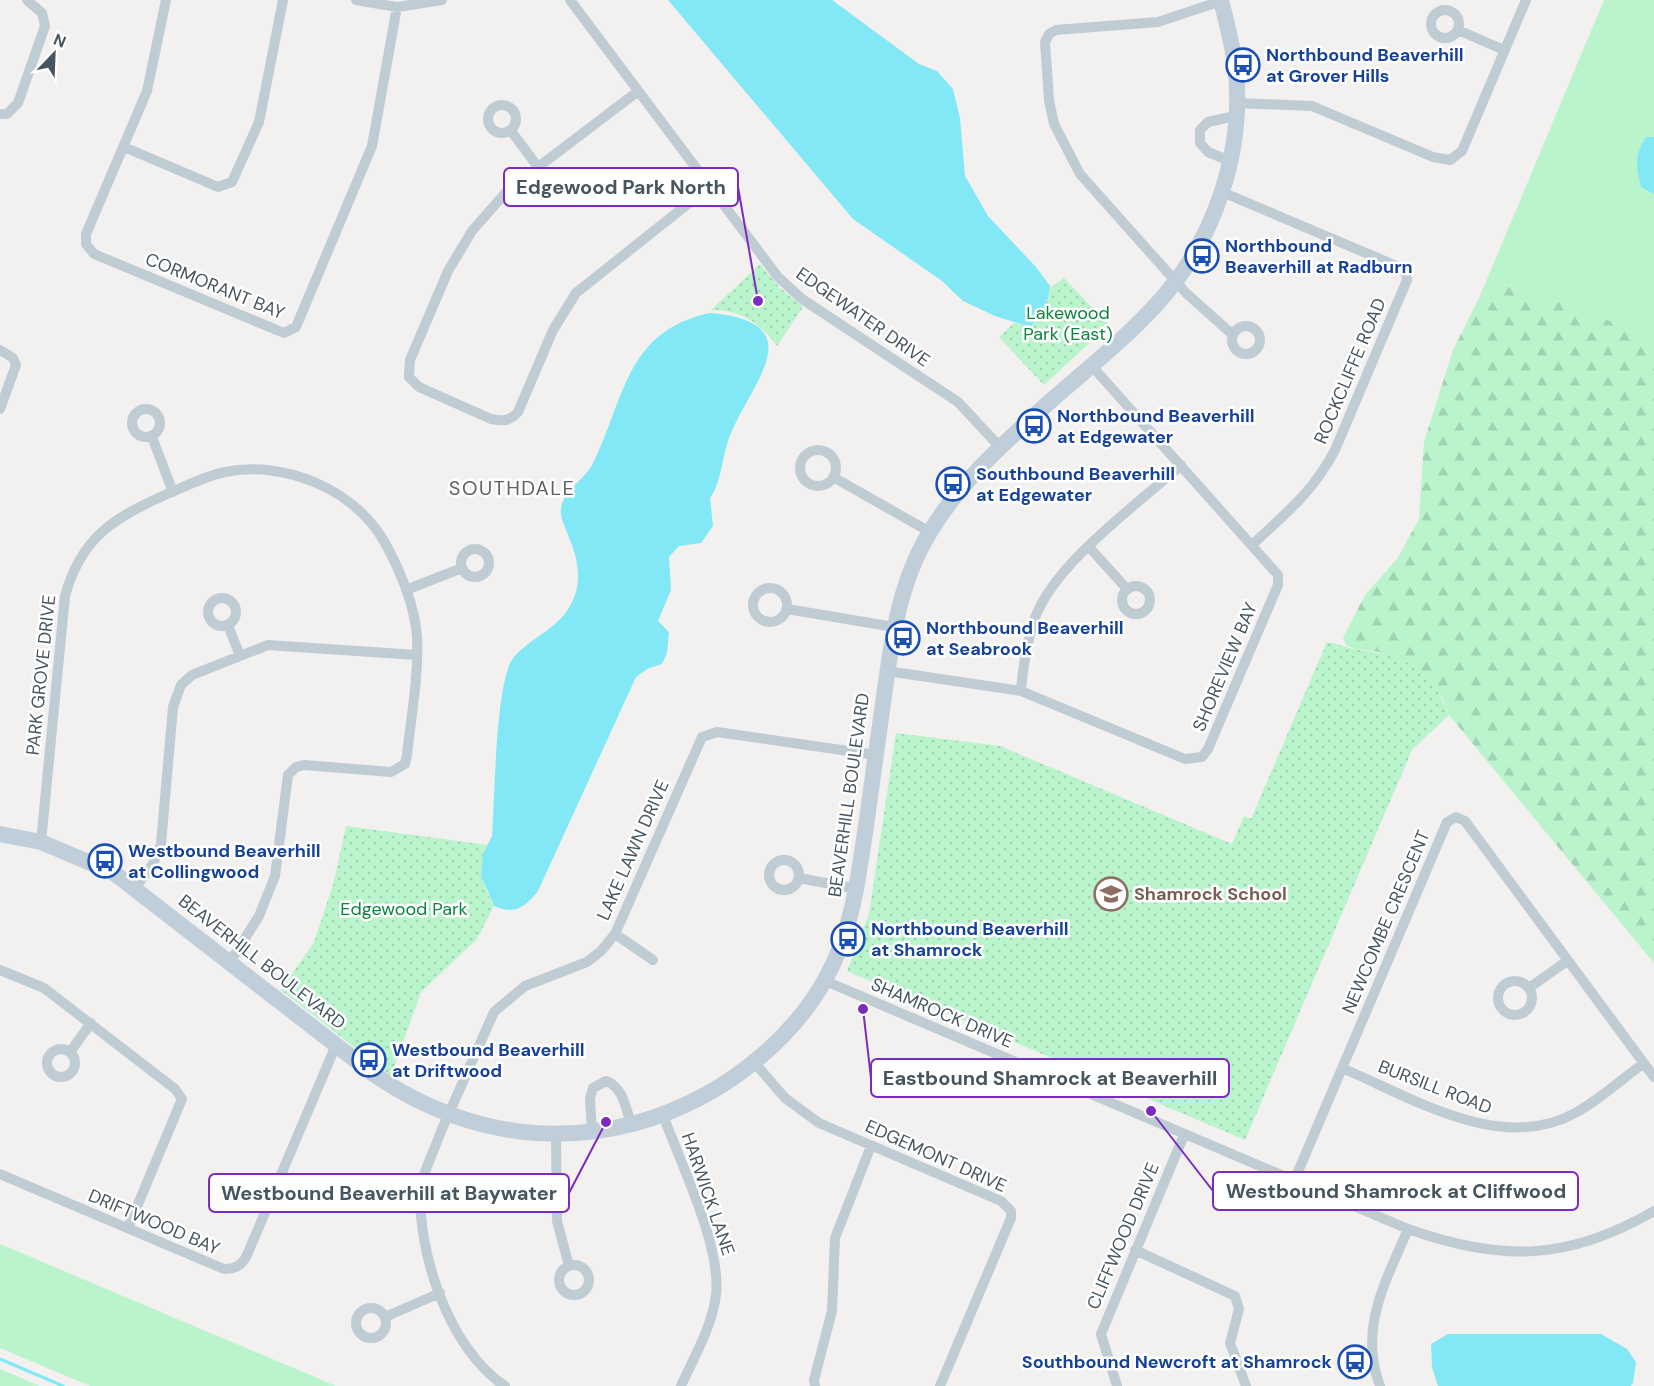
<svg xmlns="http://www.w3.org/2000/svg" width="1654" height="1386" font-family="'DM Sans',sans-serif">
  <defs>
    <pattern id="forest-firs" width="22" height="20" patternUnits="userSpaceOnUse" patternTransform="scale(1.5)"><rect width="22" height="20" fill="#baf4cc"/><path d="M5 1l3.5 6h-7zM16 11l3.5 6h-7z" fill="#a1d3b2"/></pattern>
    <pattern id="park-dots" width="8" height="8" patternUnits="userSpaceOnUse" patternTransform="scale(1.5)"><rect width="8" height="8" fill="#baf4cc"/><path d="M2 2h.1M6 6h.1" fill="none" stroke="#a1d3b2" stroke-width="1.8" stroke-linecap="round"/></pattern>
  </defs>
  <rect width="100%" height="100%" fill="#f3f0f0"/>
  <!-- grass -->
  <path fill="#baf4cc" d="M1604,0h50v343l-63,-31 -91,-29 -20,13z
    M0,1244l336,142h-246l-90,-38z
    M0,1369l40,17h-40z"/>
  <!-- forest -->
  <path fill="url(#forest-firs)" d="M1500,283l91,29 63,31v620l-205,-248 -7,-18 -63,-45 -24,-3 -9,-4 -3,-7 22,-43 32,-36 22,-40 5,-77 29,-92 27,-54z"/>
  <!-- park -->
  <path fill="url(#park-dots)" d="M760,264l19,23 24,20 -26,39c-17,-23 -37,-37 -66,-36z
    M1064,278l45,47 -65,60 -45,-48 15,-14 16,3 12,-10 8,-28z
    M1327,642c11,2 21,6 32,8 49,7 71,17 90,65l-37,35 -167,390 -398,-169 22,-57 27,-181 104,13 232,98 12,-28 7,3z
    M346,826l142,19c-11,20 -4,43 6,61l-17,33 -56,53 -30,84 -110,-86 33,-48 19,-57z"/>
  <!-- water -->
  <path fill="#83e8f6" d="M668,0h164l87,64 18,7 16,18 7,29 5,58 23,40 48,51 14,19c-2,17 -7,28 -20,41l-35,-11 -32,-15 -21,-20 -89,-62z
    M1646,137h8v57l-13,-7c-5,-20 -7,-32 5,-50z
    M710,313c103,9 43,68 21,120 -9,20 -9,50 -21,65l3,28 -12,17 -22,3 -10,11 2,33 -13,31 11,11 -2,21 -5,11 -15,5 -11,8 -98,214c-14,17 -23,24 -44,15l-13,-31 2,-21 9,-18c3,-35 3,-157 22,-179 21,-24 51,-29 62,-65 5,-19 0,-39 -8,-57 -3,-9 -8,-16 -7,-26 2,-19 22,-28 31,-44 33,-64 32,-134 118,-152z
    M1448,1334h153l26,15 9,13 -3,21 -2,3h-193l-6,-19 -1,-23z"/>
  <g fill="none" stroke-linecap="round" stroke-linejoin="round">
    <!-- stream -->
    <path stroke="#83e8f6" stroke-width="3" d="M0,1359l63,27"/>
    <!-- street -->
    <path stroke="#bfccd3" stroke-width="10" d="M166,0l-19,91 -61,143v10l8,10 190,79 12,-6 5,-12 71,-169 25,-139
      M356,0l41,7 45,-7
      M570,0l208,277 24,22 156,103 42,45
      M1224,0l-66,22 -102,8 -7,4 -4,8 4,58 5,24 26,50 106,119 47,42
      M1431 24a14 14 0 1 1 28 0a14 14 0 1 1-28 0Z
      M1458,30l46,20
      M637,92l-129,98 -36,41 -24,40 -38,89 -1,17 10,10 72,32c12,2 18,3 27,-7l35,-82 23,-37 133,-106
      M1236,103l76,3 121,51 17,3 12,-9 64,-151
      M488 119a14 14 0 1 1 28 0a14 14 0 1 1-28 0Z
      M0,114h7l11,-11 27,-77 -3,-13 -15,-13
      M511,131l27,36
      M124,147l94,40 14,-5 27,-60 24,-122
      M1230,161l-22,-9 -8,-9v-13l8,-8 27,-6
      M1222,192l177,75 7,7 1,6 -72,170c-22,42 -49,63 -83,95
      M1232 340a14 14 0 1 1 28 0a14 14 0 1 1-28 0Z
      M0,350l13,8 3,7 -16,44
      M132 423a14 14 0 1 1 28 0a14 14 0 1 1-28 0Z
      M152,437l21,55
      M800 468a18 18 0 1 1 36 0a18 18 0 1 1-36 0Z
      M833,477l97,55
      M1089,547l38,42
      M461 563a14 14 0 1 1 28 0a14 14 0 1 1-28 0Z
      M1122 600a14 14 0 1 1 28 0a14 14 0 1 1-28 0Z
      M753 605a17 17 0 1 1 34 0a17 17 0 1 1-34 0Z
      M406,590l56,-22
      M208 612a14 14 0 1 1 28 0a14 14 0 1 1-28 0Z
      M787,609l107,18
      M228,625l12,31
      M887,671l134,20 164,68 17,-2 6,-8 70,-164v-10l-187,-210
      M1021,691c2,-24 6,-50 14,-73 20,-55 102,-113 146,-153
      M41,842l24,-246c16,-58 48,-78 100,-101 19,-8 40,-19 60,-23 59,-12 130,17 160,71 15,27 30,63 32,94 2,38 -6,80 -10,118l-2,9 -14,8 -87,-7 -8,2 -8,8 -13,101 -16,40 -29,46
      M769 875a15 15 0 1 1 30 0a15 15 0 1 1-30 0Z
      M799,878l58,11
      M135,888l18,-24 8,-20 12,-137 8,-22 11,-10 76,-30 148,10
      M615,934l38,26
      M0,970l44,18 131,101 7,10 -54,129
      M823,980l585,249c93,33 160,32 246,-18
      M1498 998a17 17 0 1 1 34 0a17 17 0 1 1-34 0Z
      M1529,988l38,-27
      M47 1063a14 14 0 1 1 28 0a14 14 0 1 1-28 0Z
      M70,1052l21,-29
      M754,1062l31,36 34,25 182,78 10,10v7l-71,168
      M1342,1068c71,30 160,87 235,44 23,-13 45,-33 67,-49
      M663,1115c17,47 59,132 53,180 -4,32 -22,62 -35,91
      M592,1132l-2,-34 3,-10 13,-7c17,6 20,27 25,43
      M556,1135l1,86 12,45
      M0,1174l224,95c12,0 18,-4 23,-14l89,-210
      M1294,1181l153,-359 9,-5 9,4 189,256
      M1135,1250l100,46 4,13 -9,34 16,43
      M559 1280a15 15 0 1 1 30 0a15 15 0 1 1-30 0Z
      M356 1323a15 15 0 1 1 30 0a15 15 0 1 1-30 0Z
      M385,1317l55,-24
      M505,1386c-57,-37 -90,-139 -84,-204l21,-53 52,-117 31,-26 62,-24 14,-11 14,-17 87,-197 15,-5 159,23
      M815,1386l-1,-6 18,-69 3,-73 36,-92
      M1117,1386l-16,-52 83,-199
      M1380,1386c-22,-57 6,-105 28,-157"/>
    <!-- secondary -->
    <path stroke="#bfced9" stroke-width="16" d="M0,834l41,8 73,31 258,200c79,55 170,75 264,50 90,-25 177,-94 207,-184 13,-37 17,-75 23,-113 6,-43 12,-86 18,-130 8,-57 15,-114 46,-164 30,-50 73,-88 116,-127 36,-32 76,-63 109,-99 59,-63 91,-156 80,-242 -3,-22 -9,-43 -14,-64"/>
  </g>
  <!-- icons -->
  <defs>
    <symbol id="bus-ring" viewBox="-11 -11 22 22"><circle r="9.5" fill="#fff" stroke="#1a4fb4" stroke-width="1.5"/><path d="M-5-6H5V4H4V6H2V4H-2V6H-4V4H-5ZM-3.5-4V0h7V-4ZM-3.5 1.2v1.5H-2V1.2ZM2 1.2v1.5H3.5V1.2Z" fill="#1a4fb4"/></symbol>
    <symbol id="school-ring" viewBox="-11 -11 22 22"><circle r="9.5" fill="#fff" stroke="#8d6e63" stroke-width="1.5"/><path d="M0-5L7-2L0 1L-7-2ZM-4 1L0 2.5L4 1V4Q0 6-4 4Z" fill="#8d6e63"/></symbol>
  </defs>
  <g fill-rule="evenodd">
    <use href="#bus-ring" x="1224" y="46" width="38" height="38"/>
    <use href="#bus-ring" x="1183" y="237" width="38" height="38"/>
    <use href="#bus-ring" x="1015" y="407" width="38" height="38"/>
    <use href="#bus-ring" x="934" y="465" width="38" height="38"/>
    <use href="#bus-ring" x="884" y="619" width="38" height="38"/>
    <use href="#bus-ring" x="86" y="842" width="38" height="38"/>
    <use href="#school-ring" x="1092" y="875" width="38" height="38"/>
    <use href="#bus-ring" x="829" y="920" width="38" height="38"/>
    <use href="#bus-ring" x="350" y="1041" width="38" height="38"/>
    <use href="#bus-ring" x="1336" y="1343" width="38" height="38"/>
  </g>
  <g text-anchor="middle" stroke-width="5" stroke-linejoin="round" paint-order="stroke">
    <!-- transit labels -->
    <g font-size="18" font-weight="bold" fill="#164399" stroke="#fff" text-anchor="start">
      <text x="1266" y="61">Northbound Beaverhill<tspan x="1266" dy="21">at Grover Hills</tspan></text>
      <text x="1225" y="252">Northbound<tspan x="1225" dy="21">Beaverhill at Radburn</tspan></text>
      <text x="1057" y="422">Northbound Beaverhill<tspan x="1057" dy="21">at Edgewater</tspan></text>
      <text x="976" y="480">Southbound Beaverhill<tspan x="976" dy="21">at Edgewater</tspan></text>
      <text x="926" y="634">Northbound Beaverhill<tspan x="926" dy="21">at Seabrook</tspan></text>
      <text x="128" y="857">Westbound Beaverhill<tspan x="128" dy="21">at Collingwood</tspan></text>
      <text x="871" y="935">Northbound Beaverhill<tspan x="871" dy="21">at Shamrock</tspan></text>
      <text x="392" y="1056">Westbound Beaverhill<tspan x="392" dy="21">at Driftwood</tspan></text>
      <text x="1332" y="1368" text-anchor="end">Southbound Newcroft at Shamrock</text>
    </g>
    <!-- street labels -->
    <g font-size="18" fill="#465660" stroke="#fff">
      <text transform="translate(215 286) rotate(22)" y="6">CORMORANT BAY</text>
      <text transform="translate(863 317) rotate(35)" y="6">EDGEWATER DRIVE</text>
      <text transform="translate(1350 371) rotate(-67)" y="6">ROCKCLIFFE ROAD</text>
      <text transform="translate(1225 667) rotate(-67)" y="6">SHOREVIEW BAY</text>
      <text transform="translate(41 675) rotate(-84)" y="6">PARK GROVE DRIVE</text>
      <text transform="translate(849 795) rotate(-82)" y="6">BEAVERHILL BOULEVARD</text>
      <text transform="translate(633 850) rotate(-66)" y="6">LAKE LAWN DRIVE</text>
      <text transform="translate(1386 922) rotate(-67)" y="6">NEWCOMBE CRESCENT</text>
      <text transform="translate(262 962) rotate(38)" y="6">BEAVERHILL BOULEVARD</text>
      <text transform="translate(942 1013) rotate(23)" y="6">SHAMROCK DRIVE</text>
      <text transform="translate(1435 1087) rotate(21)" y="6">BURSILL ROAD</text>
      <text transform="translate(936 1156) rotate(24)" y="6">EDGEMONT DRIVE</text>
      <text transform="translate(708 1194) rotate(71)" y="6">HARWICK LANE</text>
      <text transform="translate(154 1222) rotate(23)" y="6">DRIFTWOOD BAY</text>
      <text transform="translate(1123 1236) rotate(-67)" y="6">CLIFFWOOD DRIVE</text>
    </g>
    <!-- park labels -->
    <g font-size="18" fill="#0d853f" stroke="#fff">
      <text x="1068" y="319">Lakewood<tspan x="1068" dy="21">Park (East)</tspan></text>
      <text x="404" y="915">Edgewood Park</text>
    </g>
    <!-- education labels -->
    <g font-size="18" font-weight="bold" fill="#785e54" stroke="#fff" text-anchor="start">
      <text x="1134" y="900">Shamrock School</text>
    </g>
    <!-- neighbourhood labels -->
    <g font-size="20" letter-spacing="1.5" fill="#5c6166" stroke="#fff">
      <text x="512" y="495">SOUTHDALE</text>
    </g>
  </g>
  <!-- callouts -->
  <path fill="none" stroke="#7b2cbf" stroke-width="2" d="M758 301L738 187M863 1009L871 1078M1151 1111L1213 1191M606 1122L569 1193"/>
  <g fill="#7b2cbf" stroke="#fff" stroke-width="2">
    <circle cx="758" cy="301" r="6"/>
    <circle cx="863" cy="1009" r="6"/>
    <circle cx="1151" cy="1111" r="6"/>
    <circle cx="606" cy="1122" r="6"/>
  </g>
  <g fill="#fff" stroke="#7b2cbf" stroke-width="2">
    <rect x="504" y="168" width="234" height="38" rx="6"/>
    <rect x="871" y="1059" width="358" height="38" rx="6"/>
    <rect x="1213" y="1172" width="365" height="38" rx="6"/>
    <rect x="209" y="1174" width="360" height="38" rx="6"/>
  </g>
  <g font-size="20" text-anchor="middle" font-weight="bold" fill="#465660">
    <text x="621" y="194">Edgewood Park North</text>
    <text x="1050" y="1085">Eastbound Shamrock at Beaverhill</text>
    <text x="1396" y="1198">Westbound Shamrock at Cliffwood</text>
    <text x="389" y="1200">Westbound Beaverhill at Baywater</text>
  </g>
  <!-- north arrow -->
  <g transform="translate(54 54) rotate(23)" stroke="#ffffff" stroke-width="4.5" paint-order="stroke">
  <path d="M0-4.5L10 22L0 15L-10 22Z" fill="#465660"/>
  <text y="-9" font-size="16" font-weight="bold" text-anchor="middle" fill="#465660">N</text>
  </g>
</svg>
